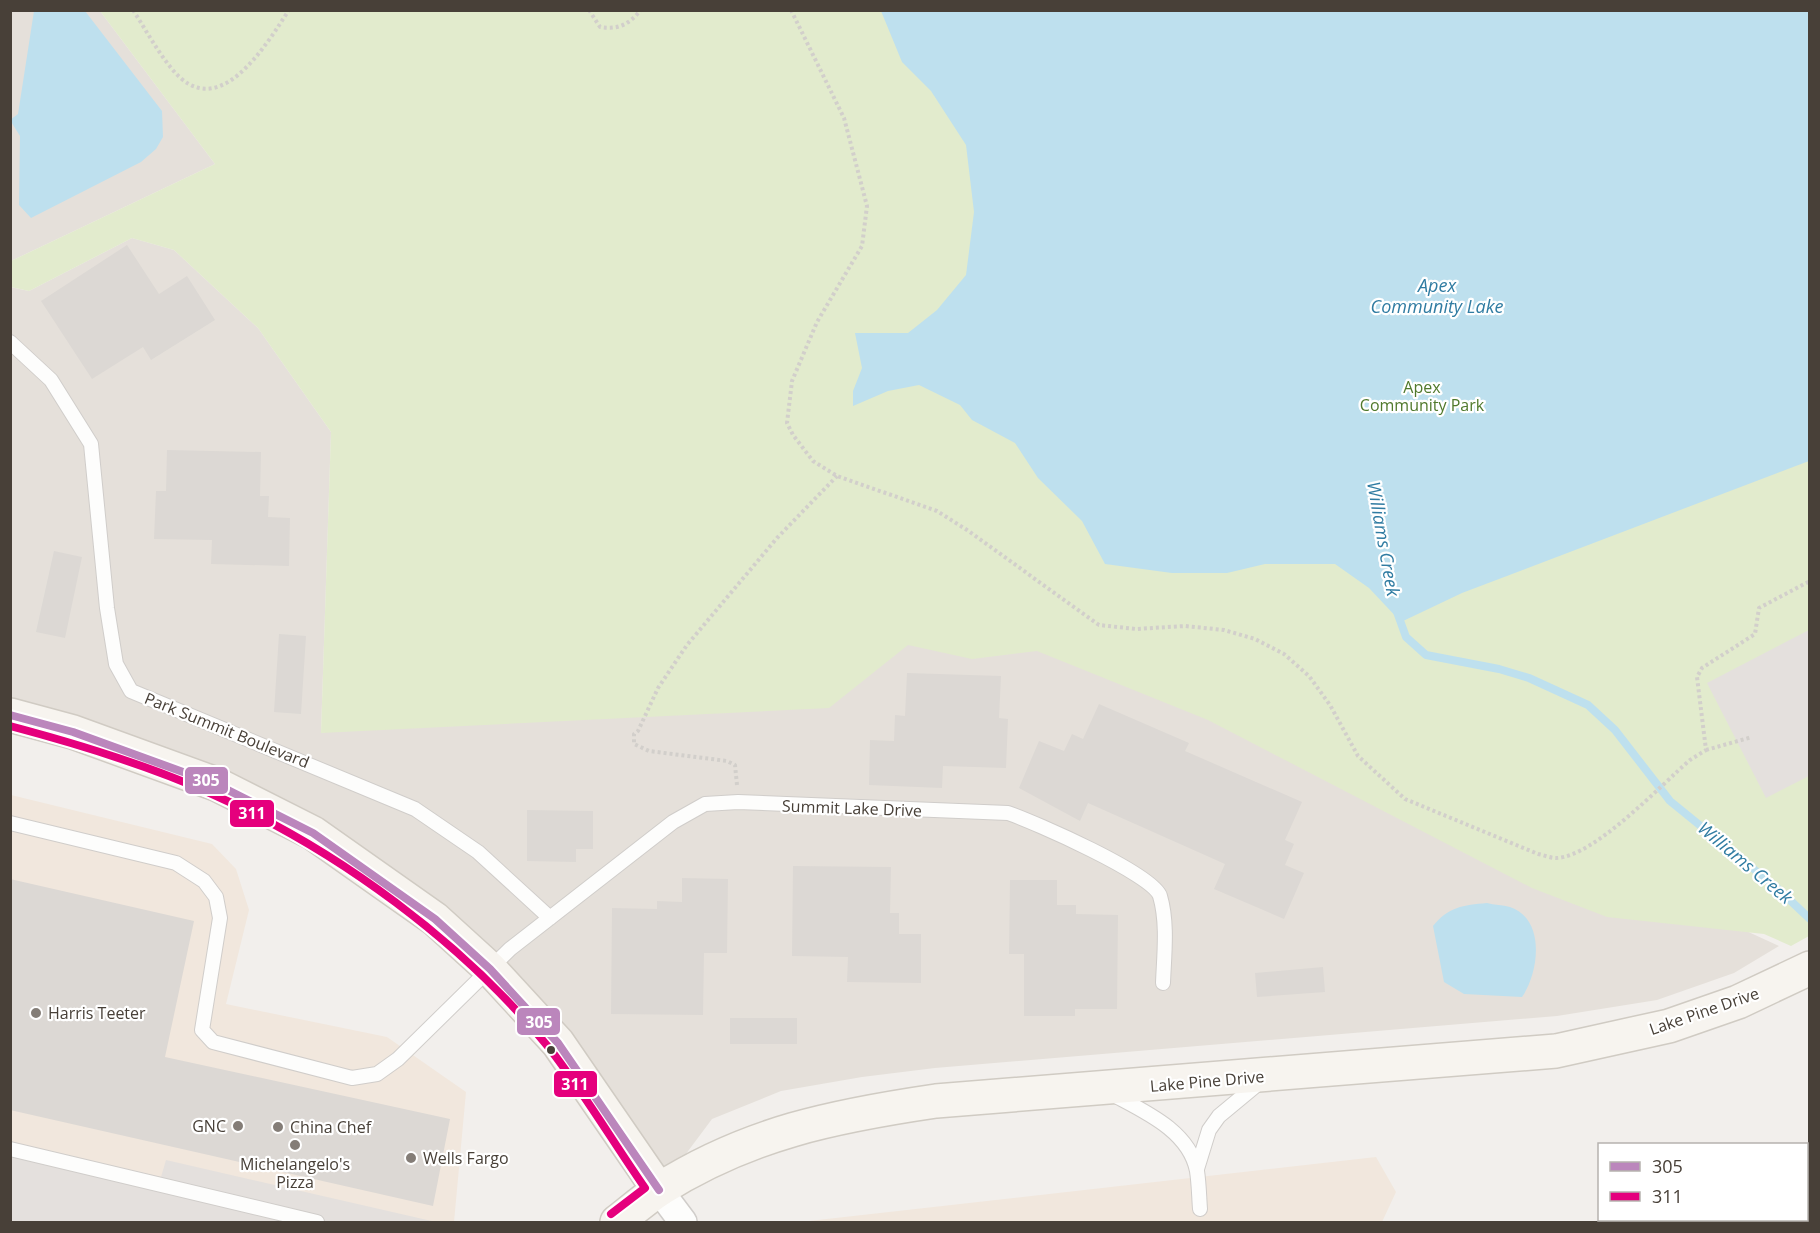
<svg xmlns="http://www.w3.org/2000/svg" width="1820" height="1233" font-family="'Open Sans',sans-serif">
  <rect width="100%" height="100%" fill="#f2efec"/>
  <!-- residential -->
  <path fill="#e5e0da" d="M11,11h89l115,153 -204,97z
    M132,238l42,12 84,78 73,104 -10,301 602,-135 599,230 257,118 -45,27 -77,27 -100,16 -622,52 -73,9 -81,14 -69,28 -53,71 -87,-129 -259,-228 -302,-116 -1,-430 19,4z"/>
  <!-- commercial -->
  <path fill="#f1e7dd" d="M11,795l201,49 24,25 13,41 -23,94 161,33 79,55 -12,130h-443z
    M1376,1157l20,35 -14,30h-582z"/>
  <!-- green -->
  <path fill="#e2ebcd" d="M100,11h1709v925l-18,10 -27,-12 -157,-17 -75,-29 -324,-168 -171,-69 -65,8 -64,-14 -79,63 -508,25 10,-301 -73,-104 -84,-78 -42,-12 -103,53 -18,-4v-26l204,-97z"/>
  <!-- parking -->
  <path fill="#e4e0dd" d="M1809,630v146l-43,22 -59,-115z
    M11,1143l150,34 5,-17 270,62h-425z"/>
  <!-- water -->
  <path fill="#bee0ee" d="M34,11h51l77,100 1,26 -7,12 -15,13 -110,56 -12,-13 1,-69 -10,-16 8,-6z
    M881,11h928v450l-347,132 -61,29 -32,-34 -34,-24h-70l-38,9h-55l-67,-9 -23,-43 -44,-43 -23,-35 -43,-23 -12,-15 -41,-20 -31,6 -35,15v-15l9,-23 -7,-35h53l29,-23 29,-35 8,-63 -8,-67 -35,-54 -29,-29z
    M1487,903c7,2 16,2 23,4 36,12 29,66 12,90l-58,-3 -20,-12 -11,-56c15,-19 30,-21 54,-23z"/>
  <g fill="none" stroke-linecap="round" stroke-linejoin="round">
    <!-- stream -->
    <path stroke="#bee0ee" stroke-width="8" d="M1397,612l9,25 20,18 73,14 30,9 59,27 27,25 55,71 107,87 33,31"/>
  </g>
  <!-- building -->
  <path fill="#dcd8d4" d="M127,245l32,49 28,-18 28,44 -64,40 -8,-13 -51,32 -51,-78z
    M167,450l94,2 -1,44h9l-1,21 22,1 -1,48 -78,-2 1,-24 -58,-1 2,-48h10z
    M54,551l28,6 -17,81 -29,-6z
    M279,634l27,2 -5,78 -27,-2z
    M907,673l94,3 -2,42 9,1 -2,49 -63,-2 -1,22 -73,-3 1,-45 24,1 1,-26 10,1z
    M1099,704l90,39 -4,8 117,51 -17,38 9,4 -9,21 19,8 -20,46 -70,-30 11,-25 -137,-61 -8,18 -61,-33 20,-47 25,10 8,-17 11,5z
    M527,810l66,1v38h-17v13l-49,-1z
    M793,866l98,1 -1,46h9v21h22v49l-74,-1 1,-25 -56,-1z
    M682,878l46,1 -1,74h-23l-1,62 -92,-1 1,-106 45,1v-8l25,1z
    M10,879l184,42 -29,136 285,62 -17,87 -423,-96z
    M1010,880h47v25h19v9l42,1 -1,94h-42v7h-51v-62h-15z
    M1323,967l2,25 -68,5 -2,-24z
    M730,1018h67v26h-67z"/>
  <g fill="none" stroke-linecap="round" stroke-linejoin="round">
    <defs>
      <path id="lane" d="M10,342l41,38 40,64 16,164 9,56 15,27 284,118 63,43 72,66
        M10,823l166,40 28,18 12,16 4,21 -18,112 11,12 139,36 25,-4 21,-15 112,-110 163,-127 32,-18 33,-2 270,11c26,9 145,61 152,83 8,27 4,60 3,87
        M1110,1093c33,18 79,37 87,78 2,13 2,25 3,38
        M10,1149l307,73
        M1197,1169l12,-39 10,-14 41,-34"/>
      <path id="street" d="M659,1190l24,32"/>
      <path id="secondary" d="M10,715l63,17 143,52 97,49 122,86 55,50 68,74 101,147
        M617,1222c14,-11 28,-23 43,-33 89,-56 174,-73 276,-88l620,-50 113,-25 69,-24 72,-34"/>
    </defs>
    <!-- lane casing -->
    <use href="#lane" stroke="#d0cdca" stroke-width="16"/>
    <!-- street casing -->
    <use href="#street" stroke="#d0cdca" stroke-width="30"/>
    <!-- secondary casing -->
    <use href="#secondary" stroke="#d0cbc3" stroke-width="36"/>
    <!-- path -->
    <path stroke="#d2cfcb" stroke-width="4" stroke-dasharray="3 3" stroke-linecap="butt" d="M133,10c13,20 24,41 39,59 46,57 94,-24 117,-59
      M589,10l11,17c19,3 29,-3 41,-17
      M791,10l53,108 23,88 -5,40 -45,76 -25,59 -5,42 6,12 20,26 24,15 100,35 30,19 132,95 37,4 49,-3 39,4 31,9 29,15 25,22 21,29 28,51 47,43 133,55c6,1 12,4 18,4 38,-1 105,-73 134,-98l16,-10 -9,-73 5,-9 53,-34 4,-26 51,-27
      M1706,750l46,-13
      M737,785l-2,-20 -8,-4 -78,-10 -15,-7v-10l4,-3 20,-43 29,-43 90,-107 60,-62"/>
    <!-- lane -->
    <use href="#lane" stroke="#fdfdfc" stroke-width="14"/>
    <!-- street -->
    <use href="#street" stroke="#fdfdfc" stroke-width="27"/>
    <!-- secondary -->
    <use href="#secondary" stroke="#f7f4ef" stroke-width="33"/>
    <defs>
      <path id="bus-1" d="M10,715l63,17 143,52 97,49 122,86 55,50 68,74 101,147"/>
      <path id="bus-2" d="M10,726c68,18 138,39 202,68 126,56 251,148 338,255 34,44 63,93 95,139l-34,26"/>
    </defs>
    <!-- bus-1 casing -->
    <use href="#bus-1" stroke="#fff" stroke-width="12"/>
    <!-- bus-2 casing -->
    <use href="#bus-2" stroke="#fff" stroke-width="12"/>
    <!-- bus-1 -->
    <use href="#bus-1" stroke="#bb86bc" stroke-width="8"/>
    <!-- bus-2 -->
    <use href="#bus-2" stroke="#e5007d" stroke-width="8"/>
  </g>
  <!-- markers -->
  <g fill="#847d77" stroke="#fff" stroke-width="2">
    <circle cx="36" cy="1013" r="6"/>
    <circle cx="238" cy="1126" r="6"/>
    <circle cx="278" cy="1127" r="6"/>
    <circle cx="295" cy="1145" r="6"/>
    <circle cx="411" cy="1158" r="6"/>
  </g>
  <circle fill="#484038" stroke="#fff" stroke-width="2" cx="551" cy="1050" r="5"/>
  <g text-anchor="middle" stroke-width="4.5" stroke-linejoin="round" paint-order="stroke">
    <!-- park labels -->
    <g font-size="16" fill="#50792c" stroke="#fff">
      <text x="1422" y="393">Apex<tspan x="1422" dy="18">Community Park</tspan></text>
    </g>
    <!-- street labels -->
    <g font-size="16" fill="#484038" stroke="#fff">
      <text transform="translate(227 730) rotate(22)" y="6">Park Summit Boulevard</text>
      <text transform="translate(852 808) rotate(2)" y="6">Summit Lake Drive</text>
      <text transform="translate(1704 1011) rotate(-19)" y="6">Lake Pine Drive</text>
      <text transform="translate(1207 1081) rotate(-5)" y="6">Lake Pine Drive</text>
    </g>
    <!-- poi labels -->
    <g font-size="16" fill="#484038" stroke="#fff" text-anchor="start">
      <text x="48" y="1019">Harris Teeter</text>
      <text x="226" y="1132" text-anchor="end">GNC</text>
      <text x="290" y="1133">China Chef</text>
      <text x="423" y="1164">Wells Fargo</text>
      <text x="295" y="1170" text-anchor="middle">Michelangelo's<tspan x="295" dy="18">Pizza</tspan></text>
    </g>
    <!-- water labels -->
    <g font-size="18" font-style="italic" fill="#307ca2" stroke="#fff">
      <text x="1437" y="292">Apex<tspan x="1437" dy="21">Community Lake</tspan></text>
      <text transform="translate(1383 539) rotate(80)" y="6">Williams Creek</text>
      <text transform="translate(1745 863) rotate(40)" y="6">Williams Creek</text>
    </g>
  </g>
  <g stroke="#fff" stroke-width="2">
    <rect x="184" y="766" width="45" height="29" rx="6" fill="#bb86bc"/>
    <rect x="229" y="799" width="46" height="29" rx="6" fill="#e5007d"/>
    <rect x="516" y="1007" width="45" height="29" rx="6" fill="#bb86bc"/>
    <rect x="553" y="1070" width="45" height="28" rx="6" fill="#e5007d"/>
  </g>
  <g font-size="16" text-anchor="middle" font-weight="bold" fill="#fff">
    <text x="206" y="786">305</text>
    <text x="252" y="819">311</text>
    <text x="539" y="1028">305</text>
    <text x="575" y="1090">311</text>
  </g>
  <!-- border -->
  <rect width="1820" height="1233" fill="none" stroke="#484038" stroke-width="24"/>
  <!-- legend -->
  <rect x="1598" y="1143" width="210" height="78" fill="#ffffff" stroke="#b6b3af" stroke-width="1.5"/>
  <rect x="1610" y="1162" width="30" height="9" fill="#bb86bc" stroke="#b6b3af" stroke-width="1.5"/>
  <text x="1652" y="1173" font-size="18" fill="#484038">305</text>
  <rect x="1610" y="1192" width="30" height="9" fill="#e5007d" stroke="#b6b3af" stroke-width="1.5"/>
  <text x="1652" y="1203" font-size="18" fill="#484038">311</text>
</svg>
